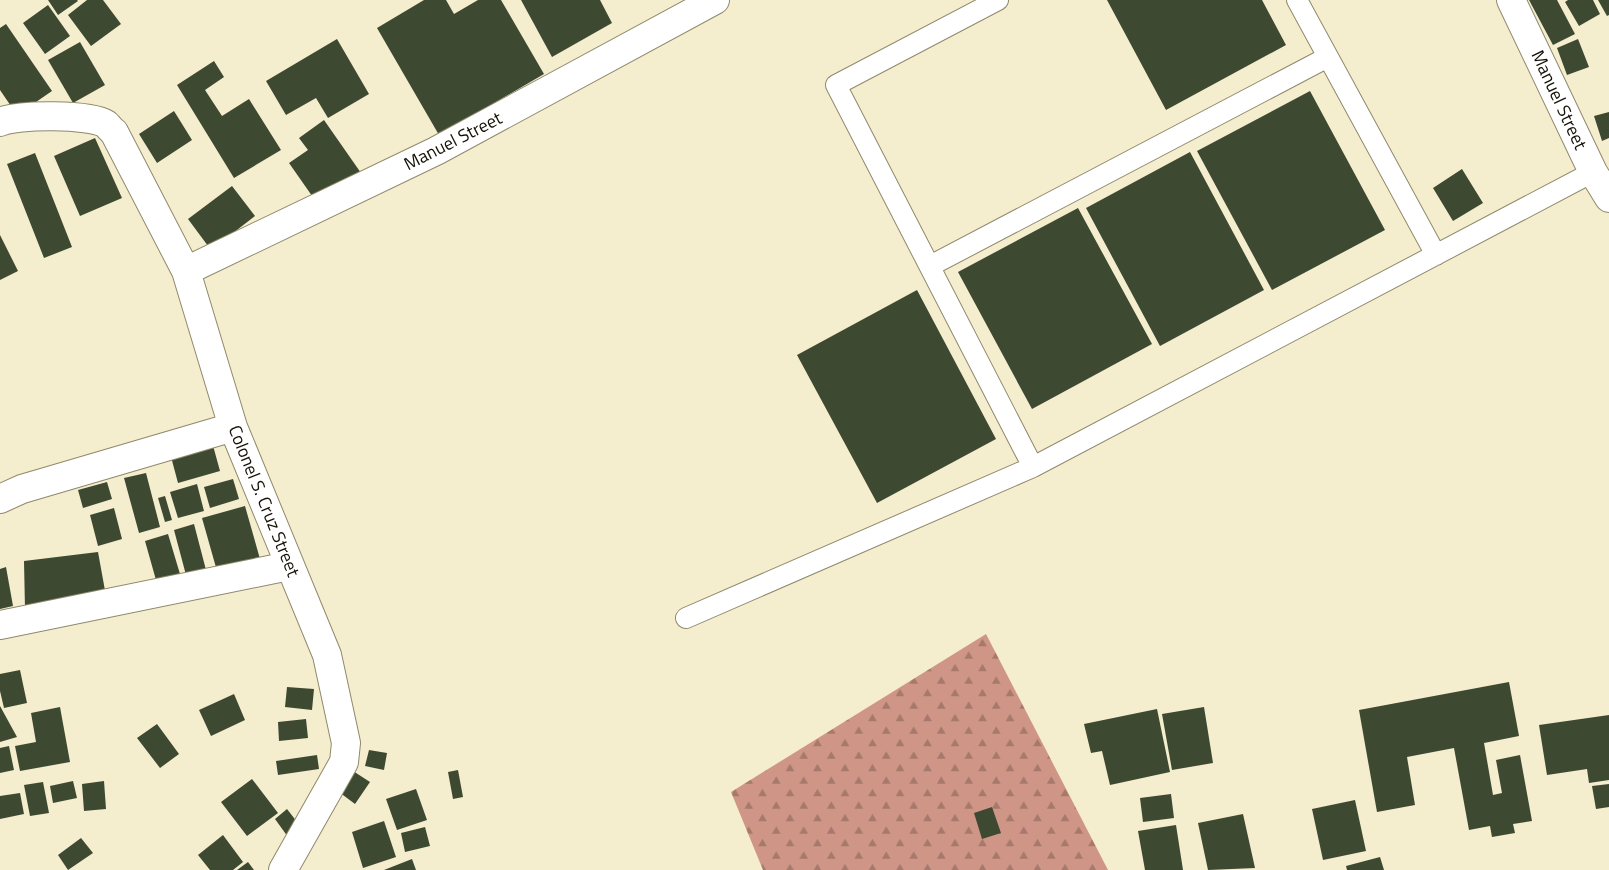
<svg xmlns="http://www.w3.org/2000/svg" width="1609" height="870" font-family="'Titillium Web',sans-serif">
  <defs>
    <pattern id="forest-firs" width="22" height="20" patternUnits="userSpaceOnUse" patternTransform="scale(1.25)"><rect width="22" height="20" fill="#cf9687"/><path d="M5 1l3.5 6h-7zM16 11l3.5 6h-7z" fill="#a7796c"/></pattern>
  </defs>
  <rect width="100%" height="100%" fill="#f4edce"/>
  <!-- forest -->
  <path fill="url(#forest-firs)" d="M986,634l122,236h-345l-32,-78z"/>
  <!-- building -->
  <path fill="#3e4931" d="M48,0h29l1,1 -20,14z
    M87,0h16l18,24 -30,22 -23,-31z
    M424,0h22l8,14 24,-14h23l43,74 -105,61 -62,-107z
    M521,0h79l12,23 -60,34z
    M1107,0h155l24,45 -120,65z
    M1529,0h28l18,34 -22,11z
    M1568,0h25l7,14 -21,12 -14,-24z
    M1598,0h11v15l-2,1z
    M48,5l22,31 -25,18 -22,-31z
    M6,24l46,67 -35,24 -17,-25v-62z
    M337,39l32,55 -41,24 -12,-20 -30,17 -20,-34z
    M1578,39l11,28 -22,8 -10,-27z
    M80,42l25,43 -32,18 -25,-43z
    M214,61l10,16 -19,13 17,26 27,-17 32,51 -47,28 -57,-93z
    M1310,91l75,139 -113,60 -75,-139z
    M174,111l18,29 -35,23 -18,-29z
    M1609,112v26l-7,3 -8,-25z
    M324,120l37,53 -44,30 -28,-40 19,-13 -9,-12z
    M95,138l27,60 -42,18 -26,-60z
    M1190,152l74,138 -104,56 -74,-138z
    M35,153l37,94 -28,11 -37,-94z
    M1462,169l21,34 -30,18 -20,-33z
    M232,186l23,30 -44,34 -23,-31z
    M1078,208l74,136 -120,65 -74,-137z
    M0,235l18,36 -18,9z
    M917,290l79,149 -119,64 -80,-148z
    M212,442l8,29 -42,12 -8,-30z
    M146,473l14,54 -21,6 -15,-55z
    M233,479l6,20 -29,9 -6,-21z
    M107,482l5,17 -29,9 -5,-18z
    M197,484l7,27 -26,7 -8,-26z
    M165,496l7,24 -7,2 -7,-24z
    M245,506l15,53 -43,12 -15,-53z
    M114,508l8,31 -24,7 -8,-31z
    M194,524l12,46 -20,5 -12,-45z
    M168,534l12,40 -24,6 -11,-39z
    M98,552l8,44 -81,13 -1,-48z
    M6,567l7,39 -13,3v-40z
    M20,670l7,33 -23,5 -4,-17v-17z
    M1509,682l10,54 -35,7 9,52 9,-2 -6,-33 24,-5 12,66 -19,3 2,9 -23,4 -2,-11 -21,4 -15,-82 -47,9 8,48 -38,7 -18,-102z
    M287,687l27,2 -2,21 -27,-3z
    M234,694l11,26 -34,16 -12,-26z
    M0,706l17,31 -17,5z
    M60,707l10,55 -50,9 -5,-25 21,-4 -5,-29z
    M1204,707l9,56 -41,7 -10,-56z
    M1157,709l13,63 -60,13 -8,-34 -11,2 -7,-29z
    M1609,715v65l-20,3 -2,-14 -40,6 -8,-50z
    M306,719l2,19 -29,3 -1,-19z
    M157,724l22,30 -19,14 -23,-30z
    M9,746l5,24 -14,3v-25z
    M369,750l18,3 -3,17 -19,-4z
    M317,755l2,14 -41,6 -2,-14z
    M458,770l5,27 -10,2 -5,-27z
    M353,771l17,11 -15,22 -16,-12z
    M252,779l26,34 -31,23 -26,-34z
    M73,781l4,17 -24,5 -3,-17z
    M104,781l2,28 -22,2 -2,-27z
    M43,782l6,31 -19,3 -6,-31z
    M1609,784v23l-13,2 -4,-23z
    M416,789l11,31 -30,10 -11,-31z
    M20,793l4,21 -24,5v-23z
    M1171,794l3,24 -31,4 -3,-24z
    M1355,800l11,51 -43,9 -11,-51z
    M992,807l9,26 -19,6 -8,-26z
    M287,809l14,18 -13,10 -13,-18z
    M1243,814l12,54 -47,2 -10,-47z
    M384,821l12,36 -33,11 -11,-36z
    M1176,825l7,45h-38l-7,-39z
    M425,827l5,19 -25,6 -4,-19z
    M223,835l20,27 -10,8h-23l-12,-15z
    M81,838l12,15 -25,17 -10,-15z
    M1380,857l4,13h-37l-1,-4z
    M412,859l4,11h-32z
    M248,862l6,8h-17z"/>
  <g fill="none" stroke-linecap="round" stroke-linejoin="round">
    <defs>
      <path id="lane" d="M998,0l-162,85 197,382
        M1297,0l139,255
        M930,266l398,-209
        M686,618l347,-151 560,-295"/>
      <path id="street" d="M1511,0l82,172 16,26
        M0,122c17,-8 90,-8 106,2 2,2 5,6 8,8l72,139 47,156 94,228 19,88 -2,19 -61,108
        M186,271l250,-120 279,-151
        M0,499l22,-10 211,-62
        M0,625l289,-59"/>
    </defs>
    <!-- lane casing -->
    <use href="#lane" stroke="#8f896c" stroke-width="22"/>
    <!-- street casing -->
    <use href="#street" stroke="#8f896c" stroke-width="30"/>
    <!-- lane -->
    <use href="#lane" stroke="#fff" stroke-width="20"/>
    <!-- street -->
    <use href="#street" stroke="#fff" stroke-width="28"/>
  </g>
  <g text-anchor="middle" stroke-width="5" stroke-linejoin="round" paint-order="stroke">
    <!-- street labels -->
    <g font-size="18" fill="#141207" stroke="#fff">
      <text transform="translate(1559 100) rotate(65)" y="6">Manuel Street</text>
      <text transform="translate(453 141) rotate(-27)" y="6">Manuel Street</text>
      <text transform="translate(264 501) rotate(68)" y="6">Colonel S. Cruz Street</text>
    </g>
  </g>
</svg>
